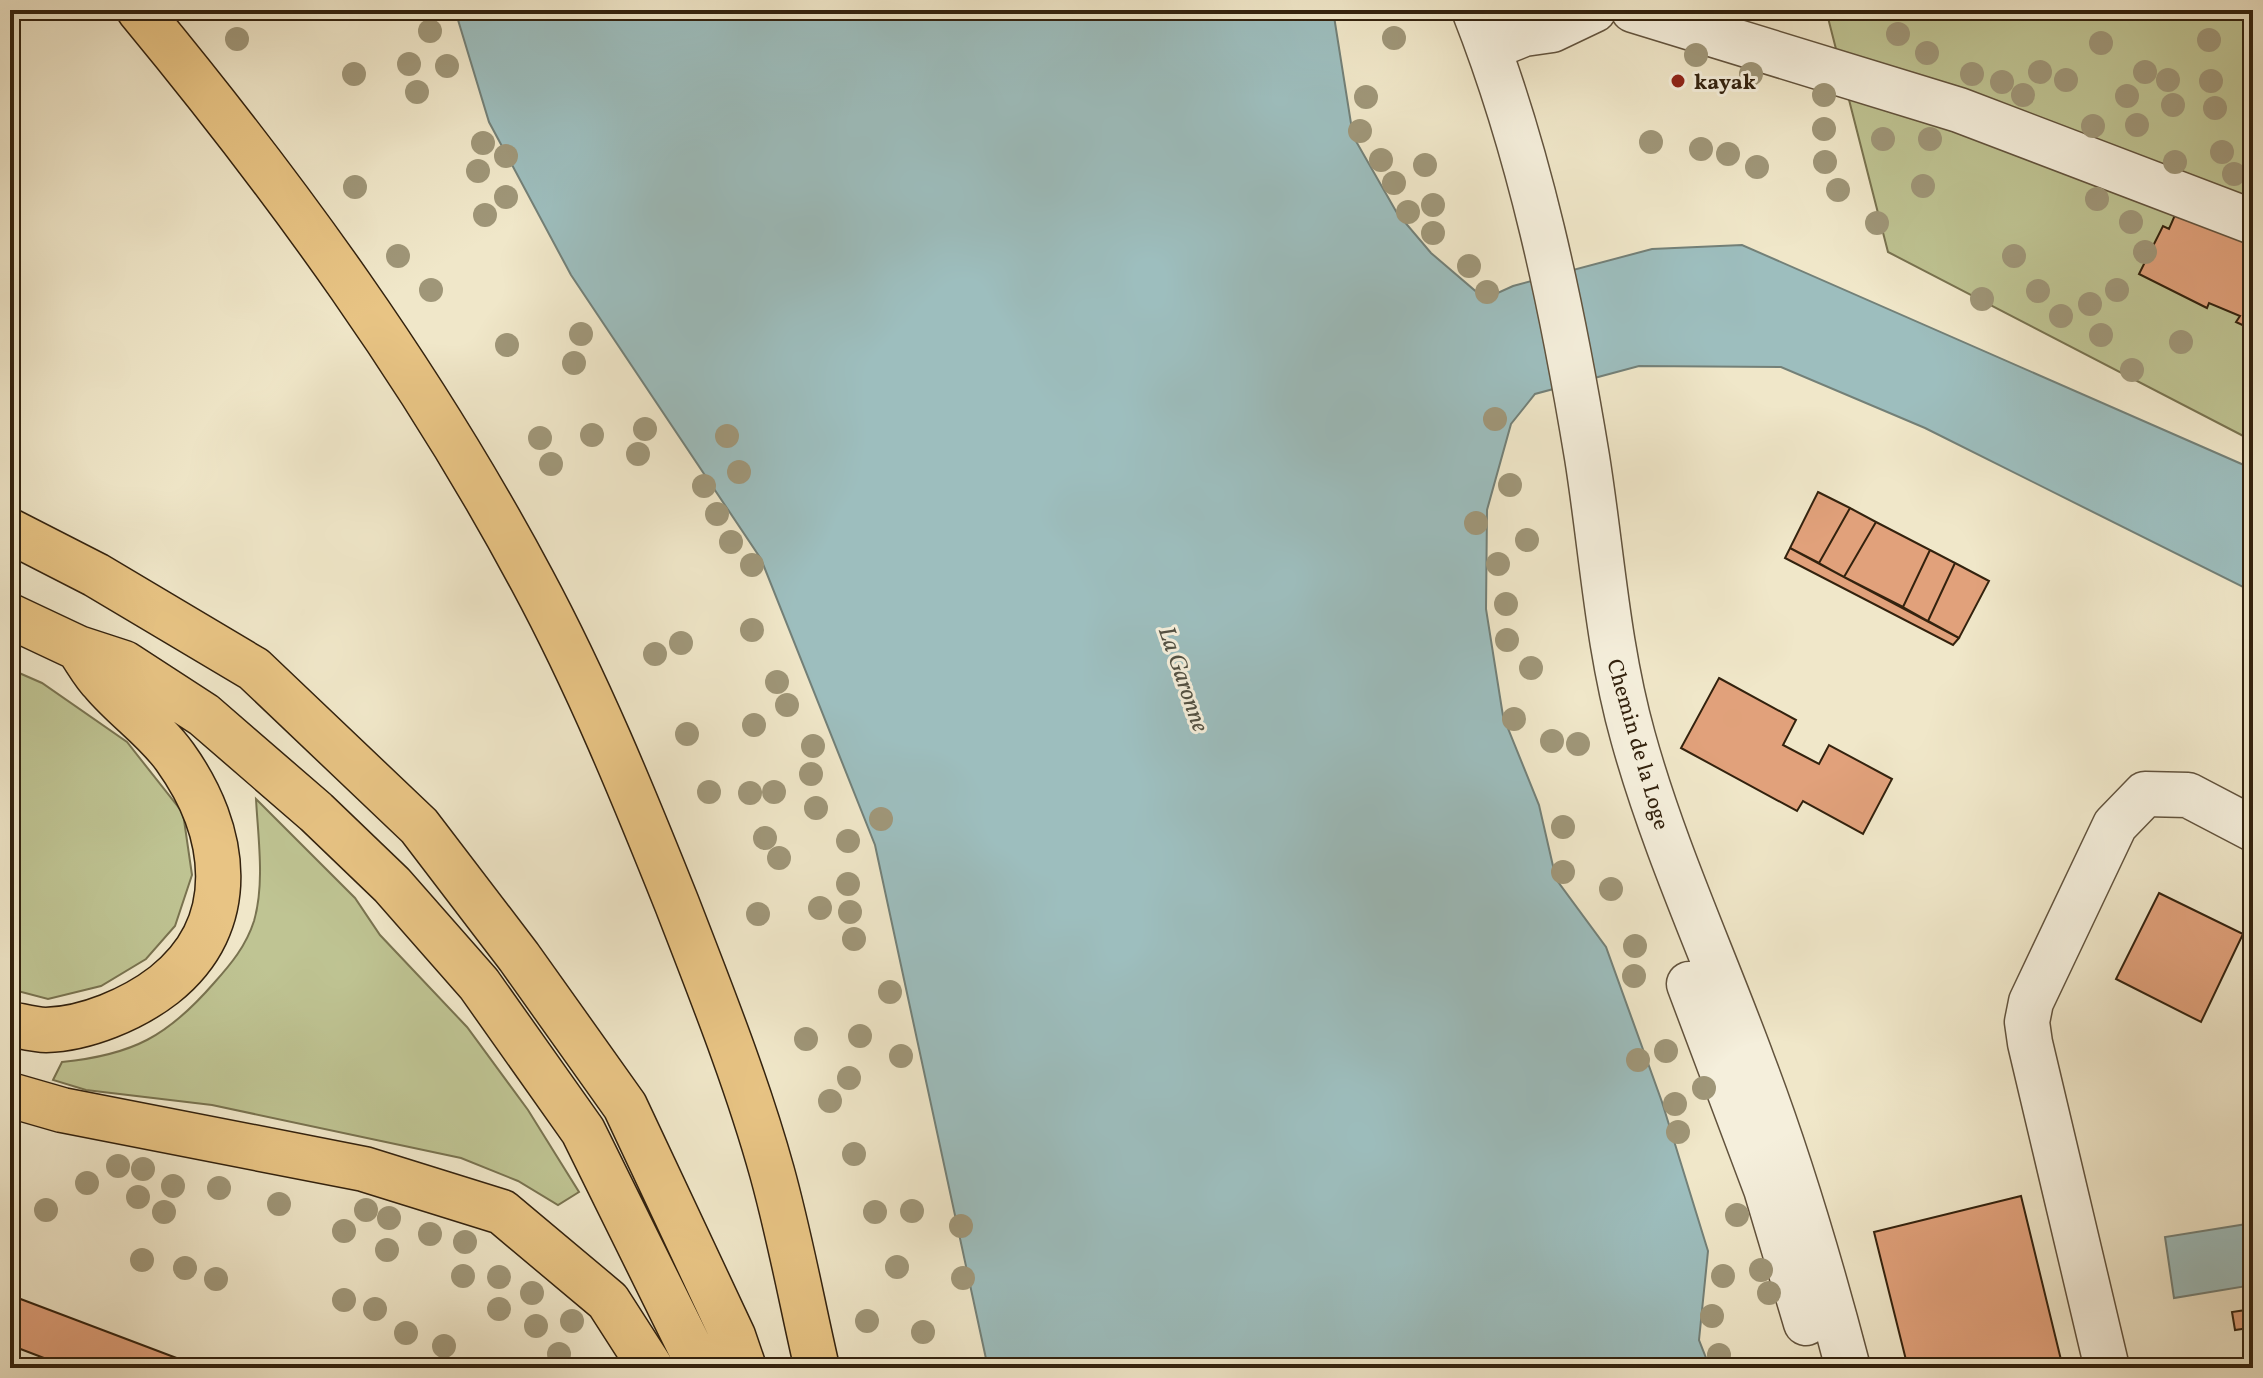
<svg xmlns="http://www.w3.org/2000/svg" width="2263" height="1378" font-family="Vollkorn,serif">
  <rect width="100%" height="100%" fill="#f0e7c9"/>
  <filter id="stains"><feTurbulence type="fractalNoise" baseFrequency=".0025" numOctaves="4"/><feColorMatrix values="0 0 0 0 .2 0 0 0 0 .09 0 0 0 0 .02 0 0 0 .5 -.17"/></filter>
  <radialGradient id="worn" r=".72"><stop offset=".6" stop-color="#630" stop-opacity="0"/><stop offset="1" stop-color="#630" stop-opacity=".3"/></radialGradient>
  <!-- green -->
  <path fill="#bfc493" stroke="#797350" stroke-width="2" d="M1826,10h427v431l-365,-189z
    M10,669l32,14 85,59 56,71 9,62 -17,51 -29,33 -45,27 -53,13 -38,-10z
    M256,799l99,99 25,37 87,92 61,83 51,82 -21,13 -40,-24 -57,-23 -249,-53 -126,-15 -33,-10 9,-18c71,-7 106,-26 152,-79 17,-19 32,-37 40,-62 11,-38 4,-84 2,-122z"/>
  <!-- water -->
  <path fill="#9dbebe" stroke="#738078" stroke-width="2" d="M455,10h878l20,126 44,77 34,40 48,41 10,3 24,-11 139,-37 90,-4 511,224v123l-328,-164 -144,-61 -142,-1 -104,28 -24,30 -24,86 -1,99 17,107 36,89 17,74 50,68 56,155 46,149 -9,89 11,28h-722l-113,-523 -114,-286 -190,-284 -82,-153z
    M2253,1223v62l-79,13 -9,-61z"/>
  <!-- building -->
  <path fill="#e1a17b" stroke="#33220e" stroke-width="2" d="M2178,208l75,37v85l-17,-8 4,-6 -31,-13 -2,5 -68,-34 24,-48 6,3z
    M1818,492l32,16 -31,55 -29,-15z
    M1850,508l26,14 -32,55 -25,-14z
    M1876,522l54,28 -27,57 -59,-30z
    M1790,548l54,29 115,61 -6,7 -168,-87z
    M1930,550l25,13 -27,58 -25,-14z
    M1955,563l34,18 -30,57 -31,-17z
    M1719,678l77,42 -13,25 36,19 10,-19 63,34 -29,55 -60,-33 -6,10 -116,-63z
    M2159,893l84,41 -42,88 -85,-43z
    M2021,1196l42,172h-155l-34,-136z
    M10,1295l193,73h-133l-60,-23z
    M2246,1310l3,18 -14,2 -3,-18z"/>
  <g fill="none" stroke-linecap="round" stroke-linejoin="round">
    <defs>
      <path id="minor" d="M1474,10c56,142 88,296 113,447 15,94 20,187 46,280 31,112 80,217 120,326 38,100 68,202 95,305
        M1633,10l326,100 294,112
        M1489,48l35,-14 28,-4 42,-20
        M1689,984l77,205 40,134
        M2107,1368l-77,-325 -3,-21 4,-20 84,-177 30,-31 43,1 65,34"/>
      <path id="major" d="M139,10c148,179 284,366 393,570 56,104 101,214 145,324 34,88 70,178 95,268 18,65 30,131 45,196
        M10,1095l52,15 302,59 138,43 106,89 43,67"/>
      <path id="highway" d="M10,531l86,44 158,94 165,157 100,131 106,149 108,230 11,32
        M10,616l68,32 46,15 80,52 112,97 76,73 87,99 104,147 117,237
        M10,1024c11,2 25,6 36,6 40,-1 87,-21 118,-45 77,-61 64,-154 11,-228 -20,-28 -50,-48 -72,-74 -10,-10 -17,-24 -25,-35"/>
    </defs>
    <!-- minor casing -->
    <use href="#minor" stroke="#62533d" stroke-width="47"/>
    <!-- major casing -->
    <use href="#major" stroke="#33220e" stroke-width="47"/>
    <!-- highway casing -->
    <use href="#highway" stroke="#33220e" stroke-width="47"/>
    <!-- minor -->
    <use href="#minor" stroke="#f5efdc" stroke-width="44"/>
    <!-- major -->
    <use href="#major" stroke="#e8c484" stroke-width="44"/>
    <!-- highway -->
    <use href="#highway" stroke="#e8c484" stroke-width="44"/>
  </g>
  <!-- trees -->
  <g fill="#9f9678">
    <circle cx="430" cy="31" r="12"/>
    <circle cx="1898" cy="34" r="12"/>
    <circle cx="1394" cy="38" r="12"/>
    <circle cx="237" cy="39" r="12"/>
    <circle cx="2209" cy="40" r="12"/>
    <circle cx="2101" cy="43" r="12"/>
    <circle cx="1927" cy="53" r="12"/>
    <circle cx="1696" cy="55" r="12"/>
    <circle cx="409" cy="64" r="12"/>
    <circle cx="447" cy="66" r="12"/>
    <circle cx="2040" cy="72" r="12"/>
    <circle cx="2145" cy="72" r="12"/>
    <circle cx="354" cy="74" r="12"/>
    <circle cx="1751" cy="74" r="12"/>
    <circle cx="1972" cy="74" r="12"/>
    <circle cx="2066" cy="80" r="12"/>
    <circle cx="2168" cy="80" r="12"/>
    <circle cx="2211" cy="81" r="12"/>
    <circle cx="2002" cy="82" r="12"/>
    <circle cx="417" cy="92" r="12"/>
    <circle cx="1824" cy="95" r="12"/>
    <circle cx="2023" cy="95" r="12"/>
    <circle cx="2127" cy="96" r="12"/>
    <circle cx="1366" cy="97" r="12"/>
    <circle cx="2173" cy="105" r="12"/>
    <circle cx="2215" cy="108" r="12"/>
    <circle cx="2137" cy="125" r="12"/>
    <circle cx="2093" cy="126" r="12"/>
    <circle cx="1824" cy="129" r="12"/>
    <circle cx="1360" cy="131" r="12"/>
    <circle cx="1883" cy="139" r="12"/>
    <circle cx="1930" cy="139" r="12"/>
    <circle cx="1651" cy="142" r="12"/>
    <circle cx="483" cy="143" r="12"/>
    <circle cx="1701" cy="149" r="12"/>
    <circle cx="2222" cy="152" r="12"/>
    <circle cx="1728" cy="154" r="12"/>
    <circle cx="506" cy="156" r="12"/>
    <circle cx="1381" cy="160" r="12"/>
    <circle cx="1825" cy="162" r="12"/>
    <circle cx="2175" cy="162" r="12"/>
    <circle cx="1425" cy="165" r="12"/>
    <circle cx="1757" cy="167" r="12"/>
    <circle cx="478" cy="171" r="12"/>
    <circle cx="2234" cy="174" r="12"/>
    <circle cx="1394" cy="183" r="12"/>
    <circle cx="1923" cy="186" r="12"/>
    <circle cx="355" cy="187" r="12"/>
    <circle cx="1838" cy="190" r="12"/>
    <circle cx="506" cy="197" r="12"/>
    <circle cx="2097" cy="199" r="12"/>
    <circle cx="1433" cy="205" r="12"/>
    <circle cx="1408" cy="212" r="12"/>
    <circle cx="485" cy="215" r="12"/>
    <circle cx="2131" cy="222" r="12"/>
    <circle cx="1877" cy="223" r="12"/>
    <circle cx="1433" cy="233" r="12"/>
    <circle cx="2145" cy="252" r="12"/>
    <circle cx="398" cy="256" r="12"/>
    <circle cx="2014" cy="256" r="12"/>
    <circle cx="1469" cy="266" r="12"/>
    <circle cx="431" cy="290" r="12"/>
    <circle cx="2117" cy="290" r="12"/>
    <circle cx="2038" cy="291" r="12"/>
    <circle cx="1487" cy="292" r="12"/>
    <circle cx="1982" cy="299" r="12"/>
    <circle cx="2090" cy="304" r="12"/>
    <circle cx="2061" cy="316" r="12"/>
    <circle cx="581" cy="334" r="12"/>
    <circle cx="2101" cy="335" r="12"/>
    <circle cx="2181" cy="342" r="12"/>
    <circle cx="507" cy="345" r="12"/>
    <circle cx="574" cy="363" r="12"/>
    <circle cx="2132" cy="370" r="12"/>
    <circle cx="1495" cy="419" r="12"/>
    <circle cx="645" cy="429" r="12"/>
    <circle cx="592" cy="435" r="12"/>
    <circle cx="727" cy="436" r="12"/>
    <circle cx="540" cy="438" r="12"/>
    <circle cx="638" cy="454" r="12"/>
    <circle cx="551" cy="464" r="12"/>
    <circle cx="739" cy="472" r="12"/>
    <circle cx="1510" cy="485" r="12"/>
    <circle cx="704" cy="486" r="12"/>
    <circle cx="717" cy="514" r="12"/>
    <circle cx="1476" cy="523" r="12"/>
    <circle cx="1527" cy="540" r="12"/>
    <circle cx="731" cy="542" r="12"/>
    <circle cx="1498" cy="564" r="12"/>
    <circle cx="752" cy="565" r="12"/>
    <circle cx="1506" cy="604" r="12"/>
    <circle cx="752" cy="630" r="12"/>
    <circle cx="1507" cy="640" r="12"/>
    <circle cx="681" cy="643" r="12"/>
    <circle cx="655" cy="654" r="12"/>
    <circle cx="1531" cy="668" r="12"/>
    <circle cx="777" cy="682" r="12"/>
    <circle cx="787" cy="705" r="12"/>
    <circle cx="1514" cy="719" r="12"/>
    <circle cx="754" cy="725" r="12"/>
    <circle cx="687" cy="734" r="12"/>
    <circle cx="1552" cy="741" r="12"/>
    <circle cx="1578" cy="744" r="12"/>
    <circle cx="813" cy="746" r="12"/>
    <circle cx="811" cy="774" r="12"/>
    <circle cx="709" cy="792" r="12"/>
    <circle cx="774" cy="792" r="12"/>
    <circle cx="750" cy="793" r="12"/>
    <circle cx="816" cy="808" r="12"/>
    <circle cx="881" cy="819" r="12"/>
    <circle cx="1563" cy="827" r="12"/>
    <circle cx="765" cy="838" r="12"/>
    <circle cx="848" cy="841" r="12"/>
    <circle cx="779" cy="858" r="12"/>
    <circle cx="1563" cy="872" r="12"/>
    <circle cx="848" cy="884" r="12"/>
    <circle cx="1611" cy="889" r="12"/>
    <circle cx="820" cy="908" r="12"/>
    <circle cx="850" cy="912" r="12"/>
    <circle cx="758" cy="914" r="12"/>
    <circle cx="854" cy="939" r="12"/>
    <circle cx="1635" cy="946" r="12"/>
    <circle cx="1634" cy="976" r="12"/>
    <circle cx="890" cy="992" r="12"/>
    <circle cx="860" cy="1036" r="12"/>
    <circle cx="806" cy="1039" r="12"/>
    <circle cx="1666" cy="1051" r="12"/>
    <circle cx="901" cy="1056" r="12"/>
    <circle cx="1638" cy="1060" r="12"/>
    <circle cx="849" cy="1078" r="12"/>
    <circle cx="1704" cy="1088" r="12"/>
    <circle cx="830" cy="1101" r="12"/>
    <circle cx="1675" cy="1104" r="12"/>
    <circle cx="1678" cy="1132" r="12"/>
    <circle cx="854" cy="1154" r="12"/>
    <circle cx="118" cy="1166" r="12"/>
    <circle cx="143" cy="1169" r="12"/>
    <circle cx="87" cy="1183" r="12"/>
    <circle cx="173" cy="1186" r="12"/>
    <circle cx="219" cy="1188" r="12"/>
    <circle cx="138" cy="1197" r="12"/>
    <circle cx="279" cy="1204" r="12"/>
    <circle cx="46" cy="1210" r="12"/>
    <circle cx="366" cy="1210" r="12"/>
    <circle cx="912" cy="1211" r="12"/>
    <circle cx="164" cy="1212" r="12"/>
    <circle cx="875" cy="1212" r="12"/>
    <circle cx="1737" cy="1215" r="12"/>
    <circle cx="389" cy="1218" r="12"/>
    <circle cx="961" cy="1226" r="12"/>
    <circle cx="344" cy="1231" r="12"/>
    <circle cx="430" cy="1234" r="12"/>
    <circle cx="465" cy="1242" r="12"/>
    <circle cx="387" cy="1250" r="12"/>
    <circle cx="142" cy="1260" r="12"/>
    <circle cx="897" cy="1267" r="12"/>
    <circle cx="185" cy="1268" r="12"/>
    <circle cx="1761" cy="1270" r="12"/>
    <circle cx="463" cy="1276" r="12"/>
    <circle cx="1723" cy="1276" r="12"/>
    <circle cx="499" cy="1277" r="12"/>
    <circle cx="963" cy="1278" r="12"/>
    <circle cx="216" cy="1279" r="12"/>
    <circle cx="532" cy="1293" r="12"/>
    <circle cx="1769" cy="1293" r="12"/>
    <circle cx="344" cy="1300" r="12"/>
    <circle cx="375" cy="1309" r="12"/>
    <circle cx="499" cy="1309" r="12"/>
    <circle cx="1712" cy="1316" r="12"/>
    <circle cx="572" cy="1321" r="12"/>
    <circle cx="867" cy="1321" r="12"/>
    <circle cx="536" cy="1326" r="12"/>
    <circle cx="923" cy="1332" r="12"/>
    <circle cx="406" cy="1333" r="12"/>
    <circle cx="444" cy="1346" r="12"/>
    <circle cx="559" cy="1354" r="12"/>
    <circle cx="1719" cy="1355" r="12"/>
  </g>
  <!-- markers -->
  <circle fill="#8f2418" stroke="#f5efdc" stroke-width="3" cx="1678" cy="81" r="8"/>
  <g text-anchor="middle" stroke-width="6" stroke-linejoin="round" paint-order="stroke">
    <!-- poi labels -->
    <g font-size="22" font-weight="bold" fill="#33220e" stroke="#f5efdc" text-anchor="start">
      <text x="1694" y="89">kayak</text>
    </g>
    <!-- street labels -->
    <g font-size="22" fill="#33220e" stroke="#f5efdc">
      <text transform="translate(1639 744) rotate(74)" y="8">Chemin de la Loge</text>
    </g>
    <!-- water labels -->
    <g font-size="24" font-style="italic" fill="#535143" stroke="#f5efdc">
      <text transform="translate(1184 679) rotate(71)" y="8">La Garonne</text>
    </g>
  </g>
  <!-- margin -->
  <rect width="2263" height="1378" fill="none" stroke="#f0e7c9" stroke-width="40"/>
  <rect x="12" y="12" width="2239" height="1354" fill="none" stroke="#33220e" stroke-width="4"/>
  <rect x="20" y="20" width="2223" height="1338" fill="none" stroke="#33220e" stroke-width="2"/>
  <rect width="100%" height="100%" filter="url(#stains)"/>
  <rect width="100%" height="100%" fill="url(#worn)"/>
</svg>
